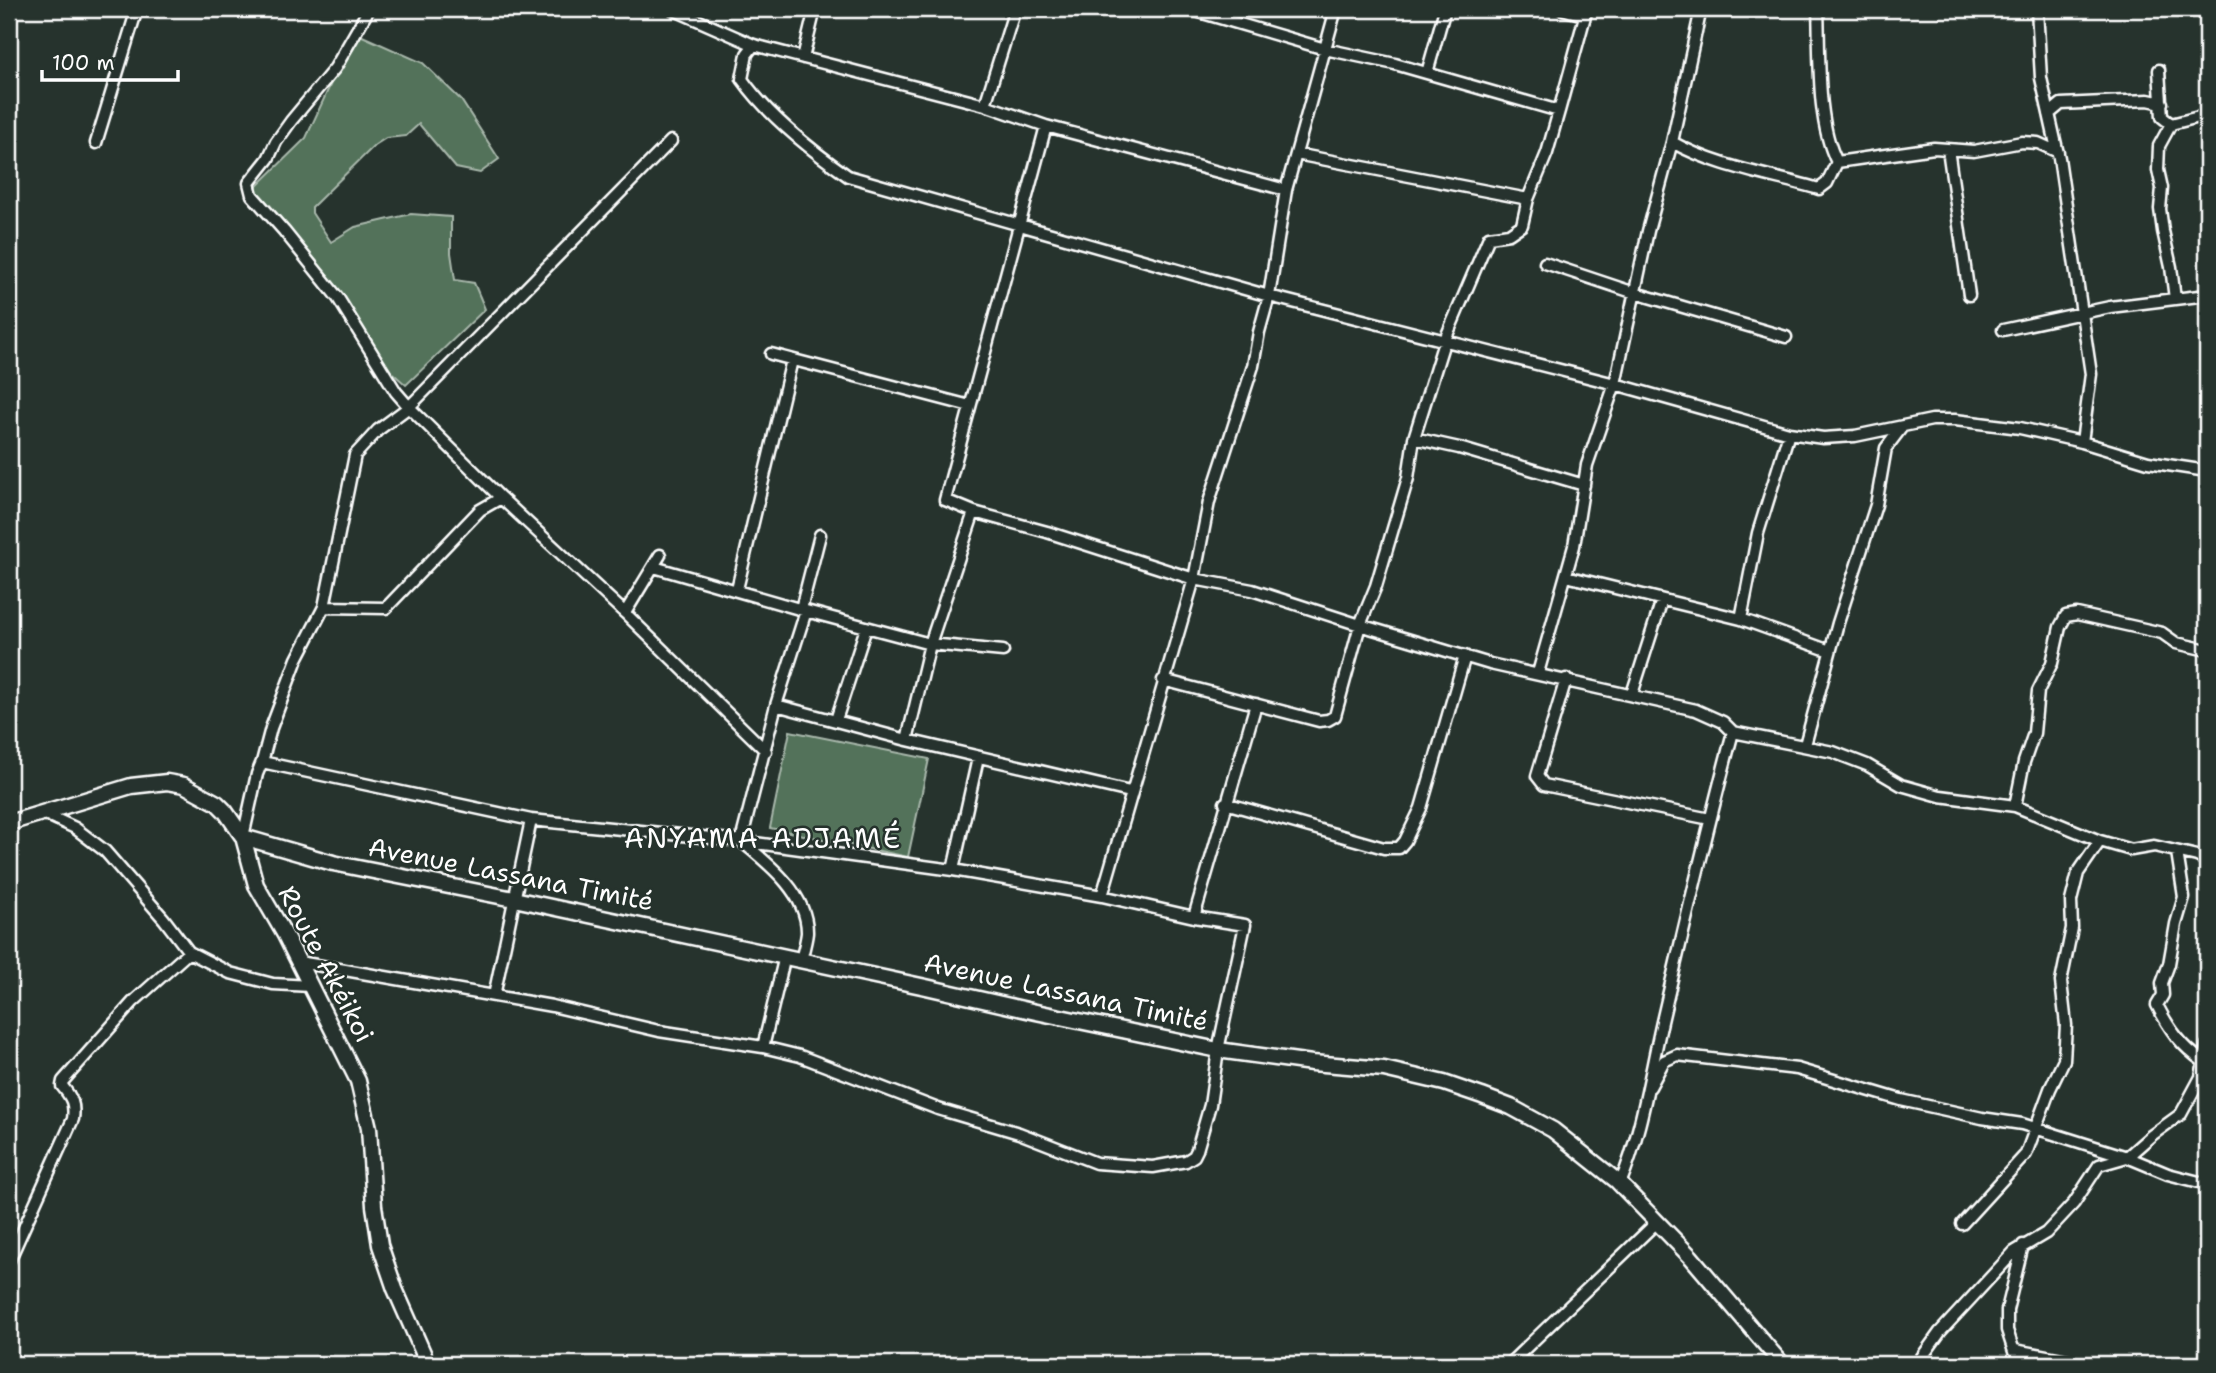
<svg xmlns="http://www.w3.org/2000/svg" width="2216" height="1373" font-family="'Shantell Sans',sans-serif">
  <rect width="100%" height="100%" fill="#26332d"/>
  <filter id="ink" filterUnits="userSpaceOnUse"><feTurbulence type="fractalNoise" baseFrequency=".0143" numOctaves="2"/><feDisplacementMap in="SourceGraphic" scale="14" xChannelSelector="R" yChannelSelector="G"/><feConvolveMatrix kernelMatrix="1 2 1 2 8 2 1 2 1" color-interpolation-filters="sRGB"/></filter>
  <g filter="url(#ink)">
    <!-- green -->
    <path fill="#53725a" stroke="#a9b8ac" stroke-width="2" d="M360,35l63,28 38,37 38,59 -19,14 -24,-5 -37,-44 -13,12 -20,2 -11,7 -63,62v6l19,29 24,-15 56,-13 40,3v36l4,27 19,3 11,26 -79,76 -19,-17 -46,-74 -63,-79 -19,-19 -4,-8 51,-50 32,-70z
      M790,731l139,28 -21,98 -138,-29z"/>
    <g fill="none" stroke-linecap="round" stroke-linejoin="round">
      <defs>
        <path id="street" d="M369,9l-34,59 -44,53 -15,21 -8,17 -19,24 3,12 32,36 54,67 58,94 13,15 92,91 124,115 141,138
          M672,9l82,36 231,60 61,21 240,64
          M1562,9l22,6
          M1818,9c2,44 -2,113 19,153
          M754,45l-7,9 -5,25c26,37 69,71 106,97l421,120 346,88 174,49 34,5 32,-2 77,-16h23l65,8 62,14 9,-68 -32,-216 -18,-80 -4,-69
          M803,58l12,-49
          M2159,70l3,47 9,7
          M1427,73l18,-64
          M985,105l30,-96
          M1559,111l28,-102
          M2049,114l12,-10 87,-4 14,3
          M1046,126l-101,374 29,12 73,20 147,47 58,11 108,35 130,39 206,46 27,12 10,10 100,20 34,13 34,20 39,11 75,10 85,35 31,9 23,-4 43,10 10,5
          M1672,142c44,25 99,33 147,47l8,-6 10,-21
          M96,143l41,-134
          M1948,149l21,146
          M1296,154l232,45
          M1837,162l97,-14 40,3 48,-9 16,1 20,9
          M1545,263l90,30 151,44
          M2175,299l-4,-32 -8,-36 -3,-22 2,-21 -4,-18 1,-24 12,-22 36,-9
          M2003,330l107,-23 97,-12
          M771,354l199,52
          M1414,438l45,10 125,37
          M2082,442l66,20 59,9
          M654,567l152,44 124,33 73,7
          M1566,576l175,43 89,32
          M737,589l55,-229
          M324,607l62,1 94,-98 21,-12
          M801,609l19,-74
          M625,613l35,-58
          M1741,619l17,-86 31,-100
          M1538,673l36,-127 13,-81 28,-81 33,-153 24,-89 29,-133
          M1566,679l-29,97 7,9 166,34
          M1163,680l156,41 9,-1 7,-4 25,-91 16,-39 32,-108 6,-40 30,-96 45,-105 20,-3 13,-9 6,-26 19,-46 12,-42 -164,-47 -70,-15 -136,-40
          M1632,694l30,-94
          M776,705l131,35 223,52
          M836,720l30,-92
          M907,740l23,-96 44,-132
          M1805,745l33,-122 38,-118 10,-57 16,-21
          M262,762l9,-34 26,-69 27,-52 31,-152 23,-25 31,-23 262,-266
          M1225,803l159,45h15l6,-7 16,-33 44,-152
          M2015,806l9,-44 10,-29 4,-42 14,-28 8,-36 6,-11 11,-2 85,19 14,10 31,7
          M43,813l32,15 30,23 59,68 25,33 41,21 43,11 38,2
          M243,837l14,-63 5,-12 269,58 210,21 212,29 149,26 92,21 51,8 -27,125 -8,55 -13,45 -3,6 -8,5 -33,6 -57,-4 -77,-30 -81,-24 -138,-53 -37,-9 -104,-16 -107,-25 -253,-44
          M2177,852l7,45 -8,27 -7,40 -7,19 1,12 -6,10c12,24 24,41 47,57
          M953,870l25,-112
          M1102,896l92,-317 15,-77 44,-136 6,-34 10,-36 17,-106 50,-181
          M1194,917l62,-213
          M801,960c2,-8 5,-18 6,-27 1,-39 -39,-70 -66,-92l35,-136 30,-94
          M494,996l37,-176
          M763,1047l22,-91
          M1650,1087l14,-26 13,-6 120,14 104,31 81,18 40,6 105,33 41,17 39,10
          M1620,1184c23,-55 30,-113 44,-171 22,-94 44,-188 69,-281
          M1962,1224l64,-70 24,-65 14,-29 2,-35 -5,-43 11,-54 -1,-27 7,-28 22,-32
          M9,1261l64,-142c2,-15 -1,-21 -11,-33l1,-5 70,-79 56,-50
          M2015,1350l74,14
          M1509,1364l148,-142
          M1917,1364l23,-32 74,-80 32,-19 28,-30 25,-38 28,-8 25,-22 29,-21 20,-37 6,-32
          M2018,1364l-11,-34v-20l16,-65"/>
        <path id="secondary" d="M9,823l122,-37 36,-4 17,3 33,18 8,8 18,26 13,48 29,50 73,146 11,47 5,78 6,39 15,44 33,75
          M243,837l90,26 181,36 412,88 110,25 182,38 94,13 72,6 60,14 38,13 29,11 42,23 64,51 74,76 91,107"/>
      </defs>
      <!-- street casing -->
      <use href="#street" stroke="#fff" stroke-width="15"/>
      <!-- secondary casing -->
      <use href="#secondary" stroke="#fff" stroke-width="19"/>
      <!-- street -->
      <use href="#street" stroke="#26332d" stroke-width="10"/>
      <!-- secondary -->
      <use href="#secondary" stroke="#26332d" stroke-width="14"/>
    </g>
  </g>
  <g text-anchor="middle" stroke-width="5" stroke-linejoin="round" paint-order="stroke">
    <!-- street labels -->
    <g font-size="26" fill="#fff" stroke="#26332d">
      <text transform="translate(511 874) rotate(11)" y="9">Avenue Lassana Timité</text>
      <text transform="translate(326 964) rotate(62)" y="9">Route Akéikoi</text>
      <text transform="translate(1066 992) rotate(12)" y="9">Avenue Lassana Timité</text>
    </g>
    <!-- neighbourhood labels -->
    <g font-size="28" letter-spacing="2" fill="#fff" stroke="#26332d">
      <text x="763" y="848">ANYAMA ADJAMÉ</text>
    </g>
  </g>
  <!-- margin -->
  <rect width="2216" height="1373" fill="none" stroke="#26332d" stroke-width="35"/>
  <rect x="18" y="18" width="2181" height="1338" fill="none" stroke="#fff" stroke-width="2.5" filter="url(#ink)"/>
  <!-- scale -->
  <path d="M42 70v10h136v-10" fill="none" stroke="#ffffff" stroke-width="3.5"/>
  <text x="52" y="70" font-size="21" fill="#ffffff" stroke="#26332d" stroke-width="5" paint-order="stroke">100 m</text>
</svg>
